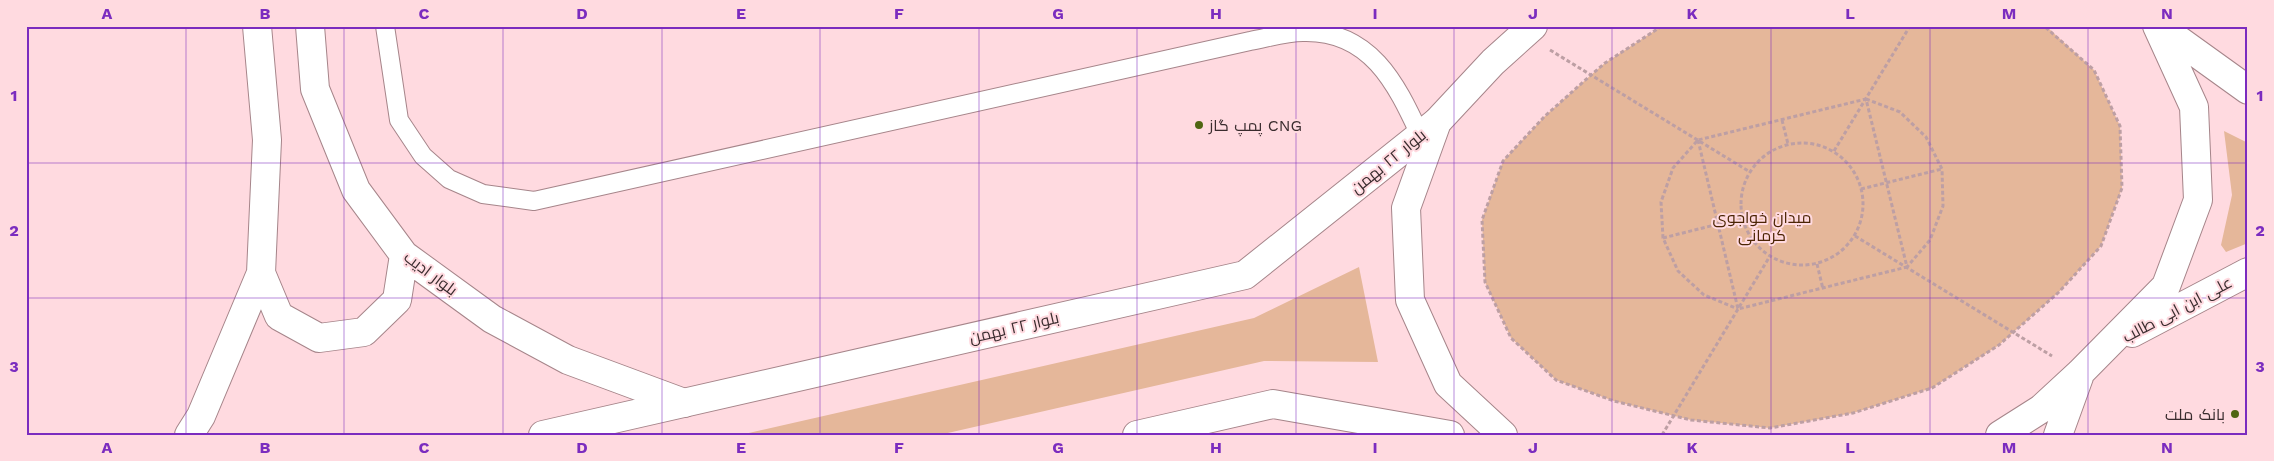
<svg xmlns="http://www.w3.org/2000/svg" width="2274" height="461" font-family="'Work Sans',Cairo,sans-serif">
  <rect width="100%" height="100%" fill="#ffdae0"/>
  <!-- green -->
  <path fill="#e5b79a" d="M1662,26l386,2 46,42 26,56 2,62 -21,58 -42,46 -60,53 -67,43 -79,25 -83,15 -79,-8 -77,-19 -58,-21 -45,-42 -26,-56 -3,-62 21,-59 42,-45 46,-41 14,-12z
    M2224,131l24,12v100l-22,9 -5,-7 11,-50z
    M1359,267l19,95 -114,-1 -325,74h-199l514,-117z"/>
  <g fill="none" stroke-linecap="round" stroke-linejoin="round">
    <defs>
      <path id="lane" d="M385,26l14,94 24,36 26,23 34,15 51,7 716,-160c17,-3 36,-9 53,-9 67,-2 93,51 117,103"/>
      <path id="secondary" d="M310,26l5,63 41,101 48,65 88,64 76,41 116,43
        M2159,26l89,64
        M261,273l18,43 40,22 45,-6 33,-32 7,-45
        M2132,333l116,-61
        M189,435l12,-19 60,-143 6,-133 -10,-114
        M1503,435l-55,-51 -38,-84 -4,-92 31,-86 56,-60 40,-36
        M2000,435l41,-26 39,-36 86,-87 32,-86 -4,-93 -37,-81
        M2058,435l21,-58"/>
      <path id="primary" d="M543,435l702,-160 192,-153
        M1137,435l136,-31 177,31"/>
    </defs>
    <!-- lane casing -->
    <use href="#lane" stroke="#a6858a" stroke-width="20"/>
    <!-- secondary casing -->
    <use href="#secondary" stroke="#a6858a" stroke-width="30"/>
    <!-- primary casing -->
    <use href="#primary" stroke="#a6858a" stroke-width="30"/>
    <!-- path -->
    <path stroke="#bd9fa4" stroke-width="3" stroke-dasharray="4 2.5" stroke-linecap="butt" d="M1662,26l-57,37 -14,12 -46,41 -42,45 -21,59 3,62 26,56 45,42 58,21 77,19 79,8 83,-15 79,-25 67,-43 60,-53 42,-46 21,-58 -2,-62 -26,-56 -50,-44
      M1550,50l200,122
      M1866,99l34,13 26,25 16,32 1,37 -13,34 -23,27
      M1782,120l6,24
      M1698,140l40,169 169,-42 -41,-168 -168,41 -25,28 -12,34 2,36 15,33 26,24 34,14
      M1741 204a61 61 0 1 1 122 0a61 61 0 1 1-122 0Z
      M1834,151l76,-125
      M1861,189l81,-20
      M1855,236l197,120
      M1663,238l79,-20
      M1817,264l6,25
      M1662,435l108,-179"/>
    <!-- lane -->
    <use href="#lane" stroke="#fff" stroke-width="18"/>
    <!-- secondary -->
    <use href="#secondary" stroke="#fff" stroke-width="28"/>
    <!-- primary -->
    <use href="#primary" stroke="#fff" stroke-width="28"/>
  </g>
  <!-- grid -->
  <path fill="none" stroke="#7b2cbf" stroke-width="1" stroke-opacity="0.55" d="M186,26v409M344,26v409M503,26v409M662,26v409M820,26v409M979,26v409M1137,26v409M1296,26v409M1454,26v409M1612,26v409M1771,26v409M1930,26v409M2088,26v409M26,163h2222M26,298h2222"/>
  <!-- markers -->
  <g fill="#4f6512" stroke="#ffdae0" stroke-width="2">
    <circle cx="1199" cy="125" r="5"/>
    <circle cx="2235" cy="414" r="5"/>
  </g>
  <g text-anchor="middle" stroke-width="4" stroke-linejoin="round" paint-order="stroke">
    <!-- poi labels -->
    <g font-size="16" fill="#3a2c2e" stroke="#ffdae0" text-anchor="start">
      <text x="1209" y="131">پمپ گاز CNG</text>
      <text x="2225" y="420" text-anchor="end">بانک ملت</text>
    </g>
    <!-- street labels -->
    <g font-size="16" fill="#3a2c2e" stroke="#ffdae0">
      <text transform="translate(1388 161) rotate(-39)" y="6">بلوار ۲۲ بهمن</text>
      <text transform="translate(431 273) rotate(37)" y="6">بلوار ادیب</text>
      <text transform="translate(2177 309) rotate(-28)" y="6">علی ابن ابی طالب</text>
      <text transform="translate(1014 327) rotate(-13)" y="6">بلوار ۲۲ بهمن</text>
    </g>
    <!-- park labels -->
    <g font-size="16" fill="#4b2403" stroke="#ffdae0">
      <text x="1762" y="223">میدان خواجوی<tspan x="1762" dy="18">کرمانی</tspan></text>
    </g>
  </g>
  <!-- border -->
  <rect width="2274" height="461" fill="none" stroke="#ffdae0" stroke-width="55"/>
  <rect x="28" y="28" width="2218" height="406" fill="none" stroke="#7b2cbf" stroke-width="2"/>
  <g font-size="16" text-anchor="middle" font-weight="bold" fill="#7b2cbf">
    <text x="107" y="19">A</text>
    <text x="265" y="19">B</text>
    <text x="424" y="19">C</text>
    <text x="582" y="19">D</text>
    <text x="741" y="19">E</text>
    <text x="899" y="19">F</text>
    <text x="1058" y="19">G</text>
    <text x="1216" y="19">H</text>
    <text x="1375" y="19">I</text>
    <text x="1533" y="19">J</text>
    <text x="1692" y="19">K</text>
    <text x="1850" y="19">L</text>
    <text x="2009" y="19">M</text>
    <text x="2167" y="19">N</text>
    <text x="14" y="101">1</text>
    <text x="2260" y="101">1</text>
    <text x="14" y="236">2</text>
    <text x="2260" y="236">2</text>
    <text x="14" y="372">3</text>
    <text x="2260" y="372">3</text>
    <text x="107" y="453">A</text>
    <text x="265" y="453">B</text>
    <text x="424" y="453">C</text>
    <text x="582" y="453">D</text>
    <text x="741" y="453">E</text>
    <text x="899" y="453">F</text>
    <text x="1058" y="453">G</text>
    <text x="1216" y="453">H</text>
    <text x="1375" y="453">I</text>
    <text x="1533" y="453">J</text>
    <text x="1692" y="453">K</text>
    <text x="1850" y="453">L</text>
    <text x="2009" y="453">M</text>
    <text x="2167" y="453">N</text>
  </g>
</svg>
